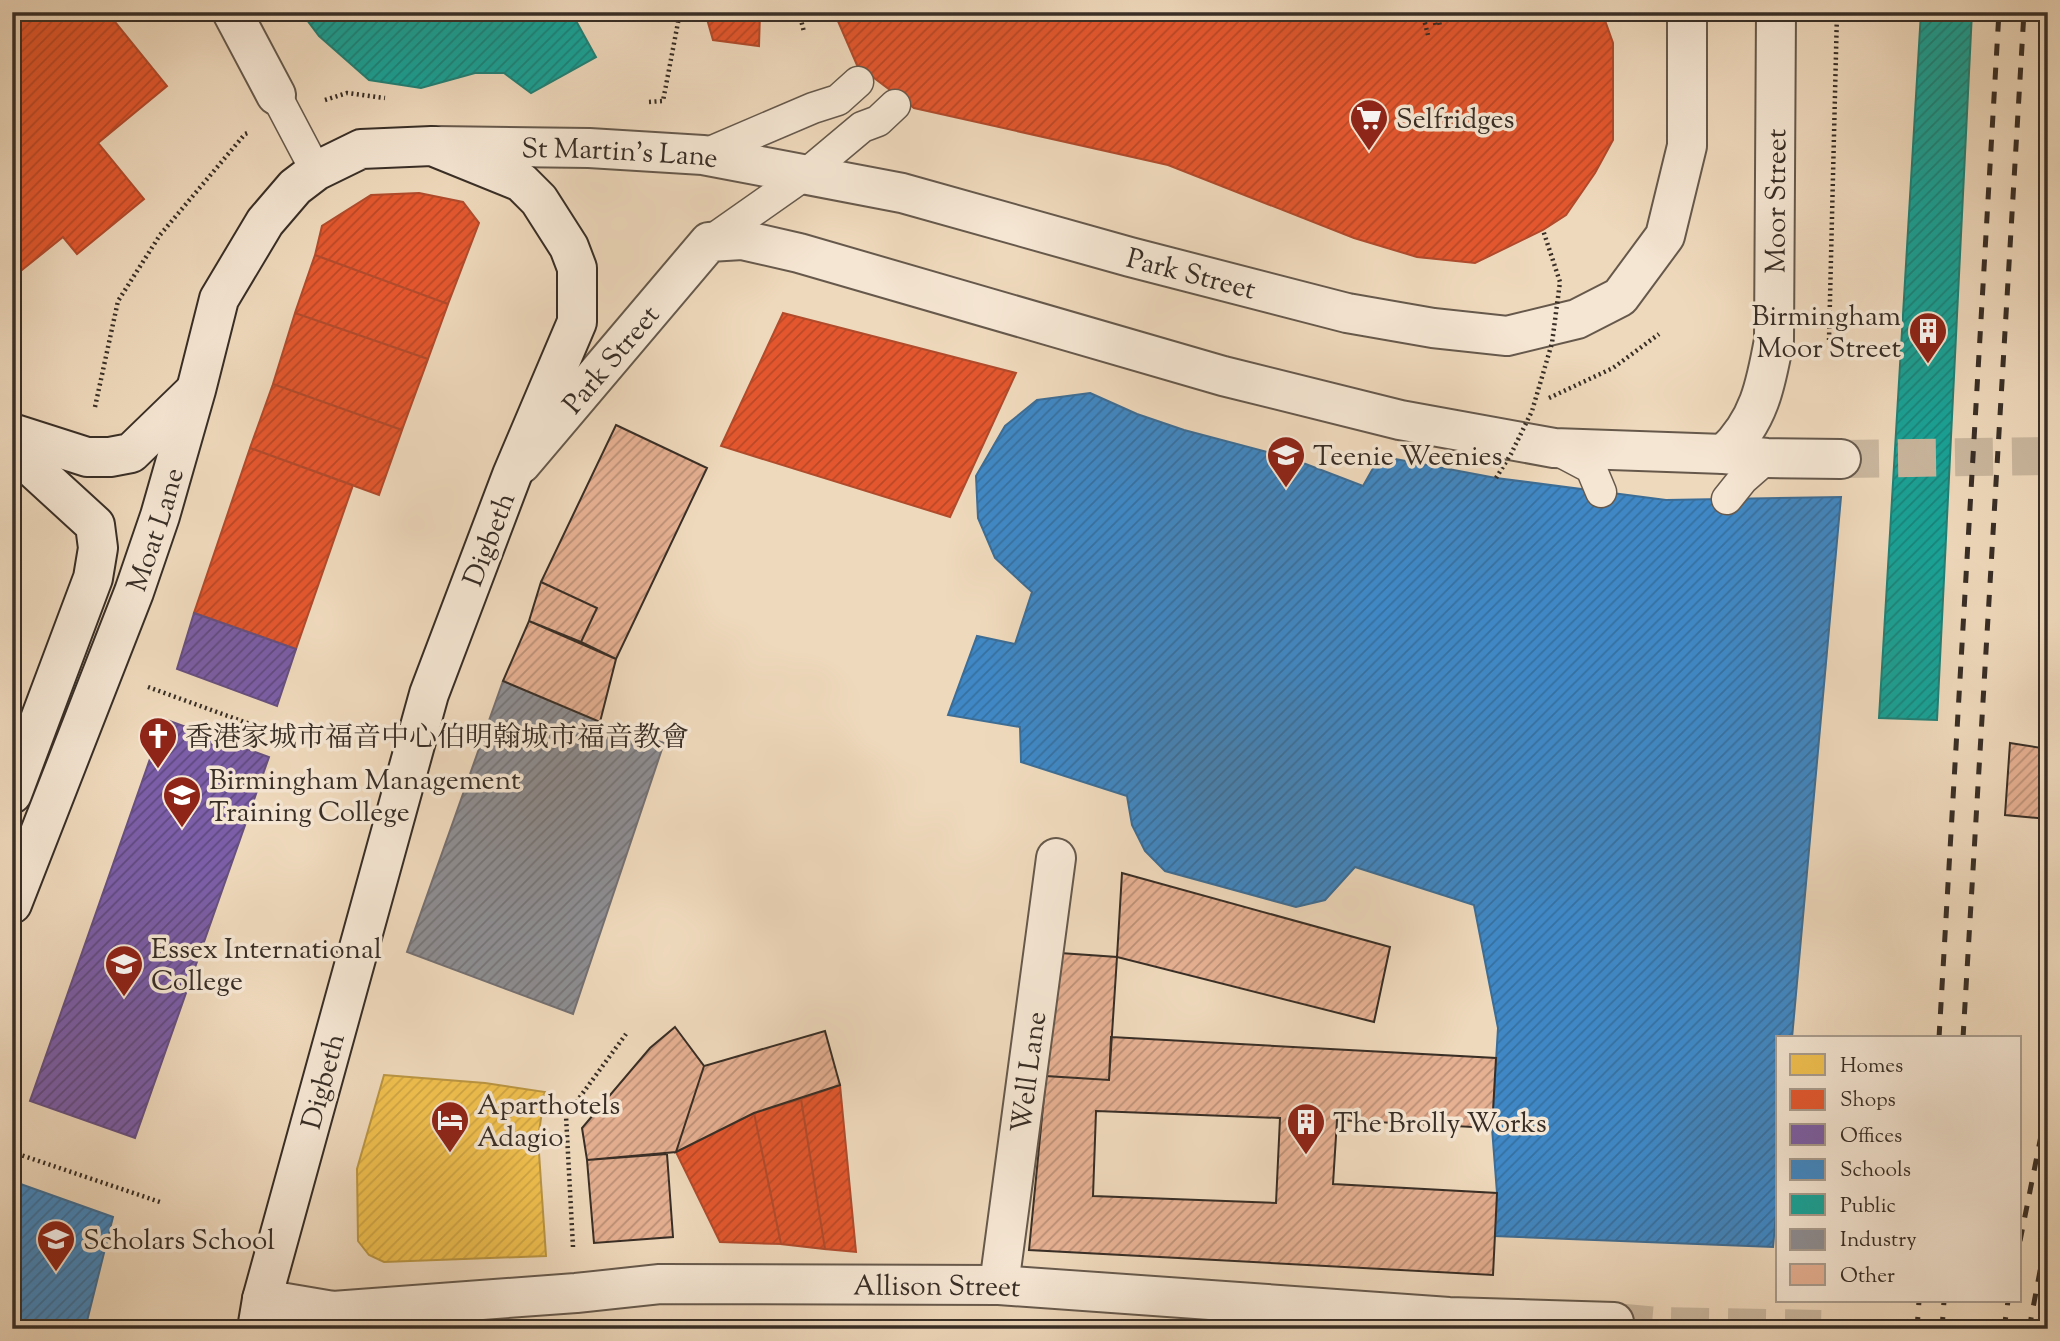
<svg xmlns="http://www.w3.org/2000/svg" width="2060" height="1341" font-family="'Sorts Mill Goudy','Noto Serif SC',serif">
  <defs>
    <pattern id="homes-hatch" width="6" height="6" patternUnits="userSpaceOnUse" patternTransform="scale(1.75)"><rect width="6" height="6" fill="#f2c14e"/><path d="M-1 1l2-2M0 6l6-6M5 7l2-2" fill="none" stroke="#d0a644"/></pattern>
    <pattern id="shops-hatch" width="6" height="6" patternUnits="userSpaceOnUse" patternTransform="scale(1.75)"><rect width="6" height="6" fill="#e4572e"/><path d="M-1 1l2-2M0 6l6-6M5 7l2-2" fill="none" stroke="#ba4827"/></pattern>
    <pattern id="offices-hatch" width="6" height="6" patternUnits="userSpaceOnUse" patternTransform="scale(1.75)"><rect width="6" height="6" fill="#7b5ea7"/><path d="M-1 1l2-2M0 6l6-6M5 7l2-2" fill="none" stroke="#604a80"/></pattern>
    <pattern id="schools-hatch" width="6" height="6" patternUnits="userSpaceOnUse" patternTransform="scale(1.75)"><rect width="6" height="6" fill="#3f88c5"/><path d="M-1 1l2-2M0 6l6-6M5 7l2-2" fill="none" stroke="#3670a0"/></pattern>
    <pattern id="public-hatch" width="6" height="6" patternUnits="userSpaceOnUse" patternTransform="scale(1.75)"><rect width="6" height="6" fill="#17a398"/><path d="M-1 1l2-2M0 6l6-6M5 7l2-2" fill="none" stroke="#16857c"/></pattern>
    <pattern id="industry-hatch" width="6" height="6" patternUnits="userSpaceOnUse" patternTransform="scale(1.75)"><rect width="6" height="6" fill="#8d8d92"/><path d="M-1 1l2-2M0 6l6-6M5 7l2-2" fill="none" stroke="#747477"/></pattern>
    <pattern id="building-hatch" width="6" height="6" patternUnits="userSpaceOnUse" patternTransform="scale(1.75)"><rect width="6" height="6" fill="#e6b092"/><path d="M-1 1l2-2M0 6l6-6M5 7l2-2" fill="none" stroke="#bb9077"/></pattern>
  </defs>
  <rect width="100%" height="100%" fill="#efd9bc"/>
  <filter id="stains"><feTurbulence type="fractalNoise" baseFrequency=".00286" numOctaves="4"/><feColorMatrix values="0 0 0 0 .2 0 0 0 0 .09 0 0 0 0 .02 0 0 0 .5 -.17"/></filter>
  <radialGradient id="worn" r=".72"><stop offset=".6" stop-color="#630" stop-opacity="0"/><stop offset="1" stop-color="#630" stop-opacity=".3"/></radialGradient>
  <!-- homes -->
  <path fill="url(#homes-hatch)" stroke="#ba9542" stroke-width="2" d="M384,1075l101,8 60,9 -7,46 8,118 -162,6 -15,-7 -11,-14 -1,-72z"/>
  <!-- shops -->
  <path fill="url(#shops-hatch)" stroke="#b04b2c" stroke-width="2" d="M12,12h95l60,74 -69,57 46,56 -67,55 -14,-17 -51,41z
    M705,12h55l-1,34 -46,-6z
    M834,12h768l11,31v97l-18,33 -29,42 -23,15 -68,33 -58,-6 -63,-19 -186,-73 -254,-57 -57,-43z
    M419,193l44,9 16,21 -31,81 -133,-49 7,-29 49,-31z
    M315,255l133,49 -20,55 -133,-46z
    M295,313l133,46 -26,71 -129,-46z
    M783,313l233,60 -66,144 -229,-71z
    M273,384l129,46 -23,65 -129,-47z
    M250,448l103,37 -57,164 -102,-36z
    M840,1085l16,167 -31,-3 -24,-150z
    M801,1099l24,150 -44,-5 -27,-131z
    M754,1113l27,131 -61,-2 -44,-90z"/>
  <!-- offices -->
  <path fill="url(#offices-hatch)" stroke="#675080" stroke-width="2" d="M194,613l102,36 -19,57 -100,-37z
    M164,719l105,38 -134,381 -105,-37z"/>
  <!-- schools -->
  <path fill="url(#schools-hatch)" stroke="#3d6d95" stroke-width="2" d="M1090,393l47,21 47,16 106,28 73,28 17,-30 116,22 170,22 175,-3 -49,541h-14v155l-5,54 -279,-11 3,-43 -5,-65 6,-100 -24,-123 -119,-38 -30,33 -29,7 -131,-36 -20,-20 -13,-26 -5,-29 -106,-34 -1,-35 -72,-12 29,-79 38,8 17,-52 -37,-34 -17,-40 -2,-42 29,-50 32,-26z
    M12,1181l101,36 -28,112h-73z"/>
  <!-- public -->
  <path fill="url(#public-hatch)" stroke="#218076" stroke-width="2" d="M301,12h286l-12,7 21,38 -65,36 -27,-20h-29l-54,15 -52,-8 -50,-44z
    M1921,12h51l-35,708 -58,-2z
    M2048,272v102h-7z"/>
  <!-- industry -->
  <path fill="url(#industry-hatch)" stroke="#747072" stroke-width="2" d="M503,681l97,41 64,21 -91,271 -166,-62z
    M691,1323l87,6h-86z"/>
  <!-- building -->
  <path fill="url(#building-hatch)" stroke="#382e26" stroke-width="2" fill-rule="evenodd" d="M616,425l91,43 -91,191 -35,-17 16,-34 -56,-26z
    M541,582l56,26 -16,34 -52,-21z
    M529,621l87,38 -16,63 -97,-41z
    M2010,743l38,6v70l-43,-4z
    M1122,873l268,74 -16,75 -257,-65z
    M1060,953l57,4 -8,123 -63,-4z
    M675,1027l29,39 -28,86 -89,8 -5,-32 68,-80z
    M825,1031l15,54 -86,28 -78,39 28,-86z
    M1111,1037l385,21 -4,70 -155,-8 -4,64 164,9 -4,82 -464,-25 17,-174 63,4zM1096,1111l184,7 -4,85 -183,-7z
    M667,1154l6,83 -79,6 -7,-83z"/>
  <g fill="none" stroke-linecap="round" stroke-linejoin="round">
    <!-- street-tunnel -->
    <path stroke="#cab79e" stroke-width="38" stroke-dasharray="38 19" stroke-linecap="butt" d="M1841,459l207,-3
      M1614,1322l45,4 162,3"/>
    <defs>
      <path id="lane" d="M276,95l40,76
        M703,155l110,-47 25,-8 20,-18
        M709,242l97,-68 56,-47 16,-6 17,-16
        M1555,449l36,19 10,24
        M1727,499l16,-20 24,-21"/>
      <g id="street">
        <path d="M232,12l44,83"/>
        <path id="s1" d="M434,146l155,2 114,7 199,38 228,64 217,56 86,15 74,8 70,-17 43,-22 45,-61 22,-90v-134"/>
        <path id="s2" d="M1724,454c35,-32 42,-70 50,-114l2,-328"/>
        <path id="s3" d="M521,464l188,-222 33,-2 57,13 424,123 177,44 154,28 170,6 43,4 74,1"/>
        <path id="s4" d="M999,1285l57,-427"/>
        <path id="s5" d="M262,1299l71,12 243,-18 84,-9 339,1 450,32 165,5"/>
      </g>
      <g id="secondary">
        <path d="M12,433l75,24h23l21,-4 64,-62"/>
        <path d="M12,449l83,76 3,23 -5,30 -81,216"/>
        <path id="s6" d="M12,904l122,-312 26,-76 36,-126 23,-91 46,-77 30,-35 21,-16 45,-22 71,-3 89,36 18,18 30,47 8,21v54l-65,153 -83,219 -167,605 -5,30"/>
      </g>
    </defs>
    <!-- lane casing -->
    <use href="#lane" stroke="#66594c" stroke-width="33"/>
    <!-- street casing -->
    <use href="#street" stroke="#66594c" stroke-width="42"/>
    <!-- secondary casing -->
    <use href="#secondary" stroke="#382e26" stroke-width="42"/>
    <!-- path -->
    <path stroke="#382e26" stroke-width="4.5" stroke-dasharray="2 3.5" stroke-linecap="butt" d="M799,12l5,20
      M1422,12l6,23
      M1433,12l3,16
      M1437,12l3,14
      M1444,12l2,10
      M325,100l22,-7 38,5
      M649,102l14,-1 17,-89
      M1829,340l8,-328
      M1549,398l64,-30 46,-34
      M95,407l23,-106 42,-66 85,-101 5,-2
      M148,687l168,61
      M12,1152l151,51
      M573,1247l-7,-131 60,-82"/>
    <!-- lane -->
    <use href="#lane" stroke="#f5e6d3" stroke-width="30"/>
    <!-- street -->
    <use href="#street" stroke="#f5e6d3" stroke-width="38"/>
    <!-- secondary -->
    <use href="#secondary" stroke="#f5e6d3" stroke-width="38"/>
    <!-- rail -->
    <path stroke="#382e26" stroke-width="5" stroke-dasharray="12 12" stroke-linecap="butt" d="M1939,1038l60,-1026
      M1963,1038l61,-1026
      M2020,1241l28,-140
      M1917,1329l2,-28
      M1942,1329l2,-28
      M2004,1329l4,-28
      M2029,1329l19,-100"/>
    <!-- path-bridge -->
    <path stroke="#382e26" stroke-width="4.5" stroke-dasharray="2 3.5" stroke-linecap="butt" d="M1496,478l15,-24 21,-43 20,-68 8,-61 -17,-52"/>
  </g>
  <!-- icons -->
  <defs>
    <symbol id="supermarket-pin" viewBox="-11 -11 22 30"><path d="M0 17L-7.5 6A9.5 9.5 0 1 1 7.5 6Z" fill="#8f2418" stroke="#f5e6d3"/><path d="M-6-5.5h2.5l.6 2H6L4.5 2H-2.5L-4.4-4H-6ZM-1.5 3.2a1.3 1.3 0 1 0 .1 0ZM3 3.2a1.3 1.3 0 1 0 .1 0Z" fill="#fff"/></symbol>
    <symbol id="building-pin" viewBox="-11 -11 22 30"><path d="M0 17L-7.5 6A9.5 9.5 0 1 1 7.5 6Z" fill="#8f2418" stroke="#f5e6d3"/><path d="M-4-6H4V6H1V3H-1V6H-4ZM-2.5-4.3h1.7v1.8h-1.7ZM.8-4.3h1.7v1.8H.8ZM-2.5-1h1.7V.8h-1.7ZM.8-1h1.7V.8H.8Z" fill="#fff"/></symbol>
    <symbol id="school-pin" viewBox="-11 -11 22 30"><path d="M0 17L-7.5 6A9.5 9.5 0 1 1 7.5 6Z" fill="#8f2418" stroke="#f5e6d3"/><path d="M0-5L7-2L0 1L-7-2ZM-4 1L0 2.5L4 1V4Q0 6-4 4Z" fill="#fff"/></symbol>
    <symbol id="church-pin" viewBox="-11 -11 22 30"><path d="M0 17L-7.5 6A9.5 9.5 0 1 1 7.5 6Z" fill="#8f2418" stroke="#f5e6d3"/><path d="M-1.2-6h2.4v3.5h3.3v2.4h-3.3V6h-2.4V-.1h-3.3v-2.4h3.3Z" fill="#fff"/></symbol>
    <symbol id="university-pin" viewBox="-11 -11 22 30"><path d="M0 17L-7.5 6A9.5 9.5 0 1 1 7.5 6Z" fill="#8f2418" stroke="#f5e6d3"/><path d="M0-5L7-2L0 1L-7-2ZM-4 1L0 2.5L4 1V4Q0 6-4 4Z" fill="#fff"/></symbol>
    <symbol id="hotel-pin" viewBox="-11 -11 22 30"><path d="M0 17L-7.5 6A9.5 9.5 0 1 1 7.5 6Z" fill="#8f2418" stroke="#f5e6d3"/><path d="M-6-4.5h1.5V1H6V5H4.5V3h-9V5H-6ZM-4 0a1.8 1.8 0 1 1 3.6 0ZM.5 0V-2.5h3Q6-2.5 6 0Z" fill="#fff"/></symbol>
  </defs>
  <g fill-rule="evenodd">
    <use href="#supermarket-pin" x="1347" y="96" width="44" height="60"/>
    <use href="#building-pin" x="1906" y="309" width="44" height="60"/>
    <use href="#school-pin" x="1264" y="433" width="44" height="60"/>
    <use href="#church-pin" x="136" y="714" width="44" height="60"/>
    <use href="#university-pin" x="160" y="773" width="44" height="60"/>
    <use href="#university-pin" x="102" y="942" width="44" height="60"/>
    <use href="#hotel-pin" x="428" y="1098" width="44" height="60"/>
    <use href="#building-pin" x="1284" y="1100" width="44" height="60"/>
    <use href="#school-pin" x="34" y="1217" width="44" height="60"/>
  </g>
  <g text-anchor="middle" stroke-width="7" stroke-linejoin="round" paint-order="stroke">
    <!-- poi labels -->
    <g font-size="28" fill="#382e26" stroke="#f5e6d3" text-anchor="start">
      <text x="1396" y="128">Selfridges</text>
      <text x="1901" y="325" text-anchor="end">Birmingham<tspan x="1901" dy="32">Moor Street</tspan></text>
      <text x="1313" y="465">Teenie Weenies</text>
      <text x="185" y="746">香港家城市福音中心伯明翰城市福音教會</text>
      <text x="209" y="789">Birmingham Management<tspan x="209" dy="32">Training College</tspan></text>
      <text x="151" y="958">Essex International<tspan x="151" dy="32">College</tspan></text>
      <text x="477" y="1114">Aparthotels<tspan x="477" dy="32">Adagio</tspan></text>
      <text x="1333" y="1132">The Brolly Works</text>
      <text x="83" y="1249">Scholars School</text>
    </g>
    <!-- street labels -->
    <g font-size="28" fill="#382e26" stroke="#f5e6d3">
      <text dy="10" stroke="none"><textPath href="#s1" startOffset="186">St Martin's Lane</textPath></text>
      <text dy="10" stroke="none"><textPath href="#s2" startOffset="266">Moor Street</textPath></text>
      <text dy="10" stroke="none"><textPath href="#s1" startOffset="772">Park Street</textPath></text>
      <text dy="10" stroke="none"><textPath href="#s3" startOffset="138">Park Street</textPath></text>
      <text dy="10" stroke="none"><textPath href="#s6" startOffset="401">Moat Lane</textPath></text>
      <text transform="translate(488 539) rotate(-69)" y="10">Digbeth</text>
      <text dy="10" stroke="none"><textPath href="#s4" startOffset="215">Well Lane</textPath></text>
      <text transform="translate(322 1081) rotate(-75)" y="10">Digbeth</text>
      <text dy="10" stroke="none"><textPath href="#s5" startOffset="677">Allison Street</textPath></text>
    </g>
  </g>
  <!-- margin -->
  <rect width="2060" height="1341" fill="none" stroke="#efd9bc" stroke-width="42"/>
  <rect x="14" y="14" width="2032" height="1313" fill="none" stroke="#382e26" stroke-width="3.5"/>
  <rect x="21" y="21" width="2018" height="1299" fill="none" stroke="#382e26" stroke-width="2"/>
  <!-- legend -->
  <rect x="1776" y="1036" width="245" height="266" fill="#f5e6d3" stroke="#a99c8e" stroke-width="2"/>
  <rect x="1790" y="1054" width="35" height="21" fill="#f2c14e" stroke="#a99c8e" stroke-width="2"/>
  <text x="1840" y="1072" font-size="21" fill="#382e26">Homes</text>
  <rect x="1790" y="1089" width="35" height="21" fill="#e4572e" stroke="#a99c8e" stroke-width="2"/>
  <text x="1840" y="1106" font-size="21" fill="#382e26">Shops</text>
  <rect x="1790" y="1124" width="35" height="21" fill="#7b5ea7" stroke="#a99c8e" stroke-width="2"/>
  <text x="1840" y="1142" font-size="21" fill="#382e26">Offices</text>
  <rect x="1790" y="1159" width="35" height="21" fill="#3f88c5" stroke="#a99c8e" stroke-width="2"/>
  <text x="1840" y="1176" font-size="21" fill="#382e26">Schools</text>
  <rect x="1790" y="1194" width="35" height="21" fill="#17a398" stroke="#a99c8e" stroke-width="2"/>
  <text x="1840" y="1212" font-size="21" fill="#382e26">Public</text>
  <rect x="1790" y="1229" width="35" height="21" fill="#8d8d92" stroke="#a99c8e" stroke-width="2"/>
  <text x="1840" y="1246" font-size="21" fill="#382e26">Industry</text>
  <rect x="1790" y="1264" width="35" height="21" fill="#e6b092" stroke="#a99c8e" stroke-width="2"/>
  <text x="1840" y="1282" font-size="21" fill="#382e26">Other</text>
  <rect width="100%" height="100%" filter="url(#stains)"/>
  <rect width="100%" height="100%" fill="url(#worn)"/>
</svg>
